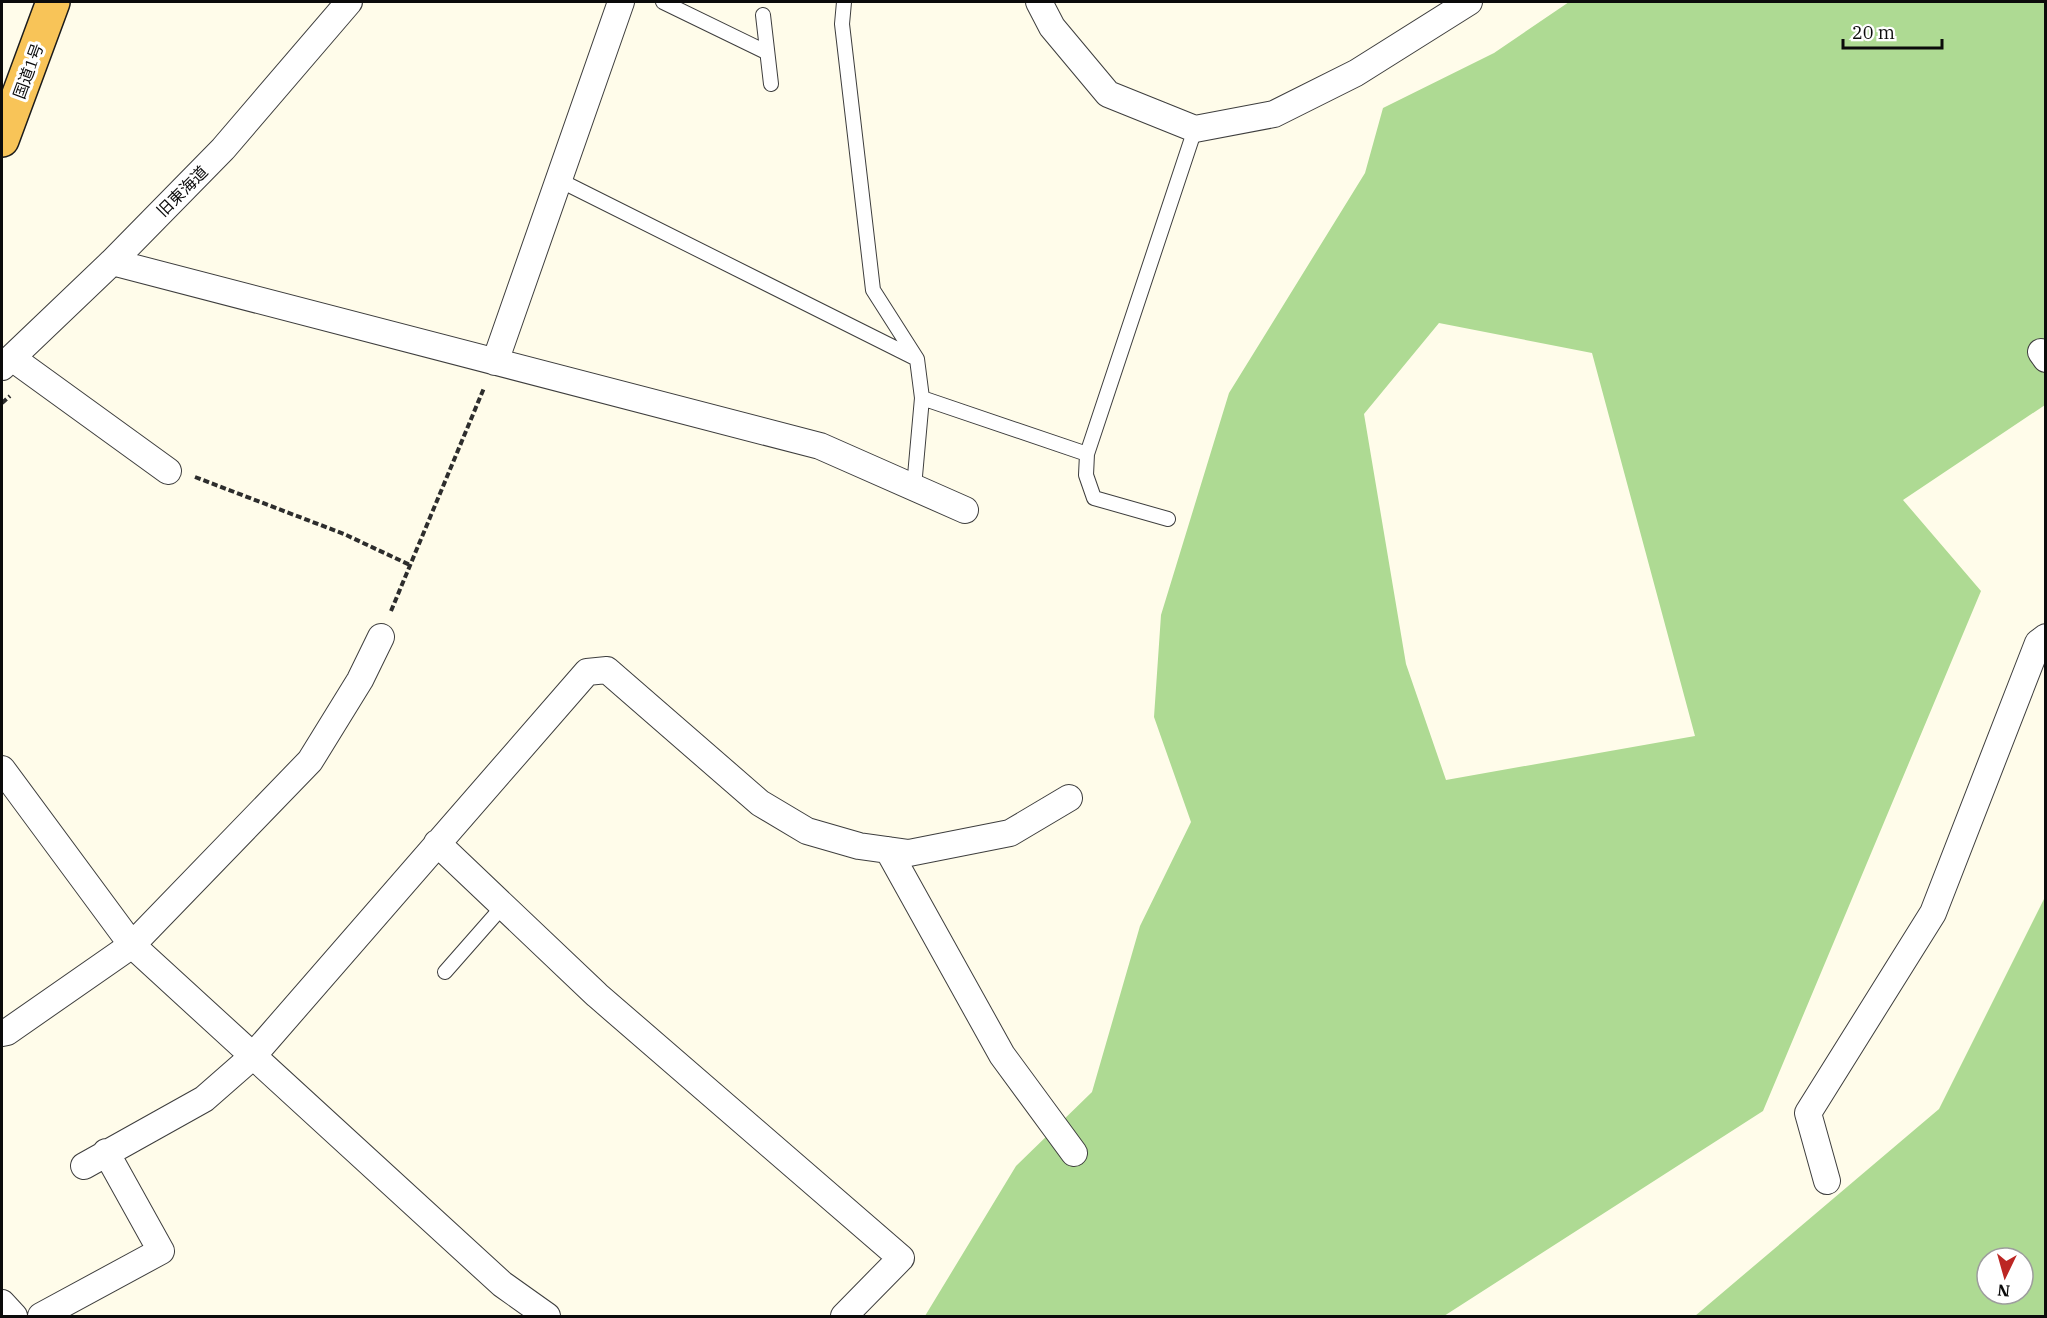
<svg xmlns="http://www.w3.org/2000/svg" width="2047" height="1318" font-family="'IBM Plex Serif','Noto Sans JP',serif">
  <rect width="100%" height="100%" fill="#fffcea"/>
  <!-- forest -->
  <path fill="#aeda93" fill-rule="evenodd" d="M1569,2h476v403l-142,95 78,91 -218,520 -319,205h-519l91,-150 76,-74 48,-166 51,-104 -37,-105 7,-102 68,-222 136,-220 18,-65 111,-55zM1439,323l153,30 103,383 -249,44 -40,-116 -42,-250z
    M2045,897v419h-350l244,-207zM1987,1258h36v36h-36z"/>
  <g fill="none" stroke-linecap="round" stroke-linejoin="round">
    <defs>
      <path id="service" d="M663,2l103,50
        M844,2l-2,22 31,266 44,69 5,39 165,56
        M763,15l8,69
        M559,180l356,178
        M914,487l8,-89
        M1168,519l-74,-21 -8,-23 1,-21 108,-325
        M445,972l58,-66"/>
      <path id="minor" d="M1039,2l13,25 56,67 87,35 79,-15 82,-41 113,-71
        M112,262l708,184 145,64
        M2041,352l5,7
        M12,358l156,113
        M495,362l126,-360
        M2,367l110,-105 111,-113 126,-147
        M2,769l130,176 178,-184 50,-81 21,-43
        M437,843l160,152 304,263 -57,58
        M888,850l114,205 72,98
        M2,1033l5,-1 125,-87 370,339 45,32
        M84,1166l120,-67 48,-42 335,-385 20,-2 153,133 47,28 52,15 50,7 101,-20 59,-35
        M1827,1181l-19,-68 125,-200 105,-270 8,-6
        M2,1303l12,13
        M41,1316l120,-65 -55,-99"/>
      <path id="trunk" d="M2,140l51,-138"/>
    </defs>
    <!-- service casing -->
    <use href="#service" stroke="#3e3e3e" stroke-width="16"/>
    <!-- minor casing -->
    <use href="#minor" stroke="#3e3e3e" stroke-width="28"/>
    <!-- trunk casing -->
    <use href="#trunk" stroke="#1c1c1c" stroke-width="36"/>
    <!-- path -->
    <path stroke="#2d2d2d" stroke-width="4" stroke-dasharray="6 3" stroke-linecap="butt" d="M2,403l8,-7
      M195,477l149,57 66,31
      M391,611l93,-223"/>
    <!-- service -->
    <use href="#service" stroke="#fff" stroke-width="14"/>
    <!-- minor -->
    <use href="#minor" stroke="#fff" stroke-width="26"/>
    <!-- trunk -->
    <use href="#trunk" stroke="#f8c458" stroke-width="33"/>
  </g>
  <g text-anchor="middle" stroke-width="6" stroke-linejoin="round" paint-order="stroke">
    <!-- street labels -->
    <g font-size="16" fill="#0b0b0b" stroke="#fff">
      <text transform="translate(28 71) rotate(-70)" y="6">国道1号</text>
      <text transform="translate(182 191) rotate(-45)" y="6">旧東海道</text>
    </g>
  </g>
  <!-- border -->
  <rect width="2047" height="1318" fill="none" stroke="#0b0b0b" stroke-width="6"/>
  <!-- north arrow -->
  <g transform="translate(2005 1276) rotate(185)"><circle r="28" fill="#ffffff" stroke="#9d9d9d" stroke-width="1.5"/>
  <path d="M0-4.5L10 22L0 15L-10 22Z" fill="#bc2623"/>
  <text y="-9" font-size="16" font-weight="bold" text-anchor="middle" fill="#0b0b0b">N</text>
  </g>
  <!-- scale -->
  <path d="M1843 39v9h99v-9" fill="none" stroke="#0b0b0b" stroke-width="3"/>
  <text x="1852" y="39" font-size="18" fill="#0b0b0b" stroke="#ffffff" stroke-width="4.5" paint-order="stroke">20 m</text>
</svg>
